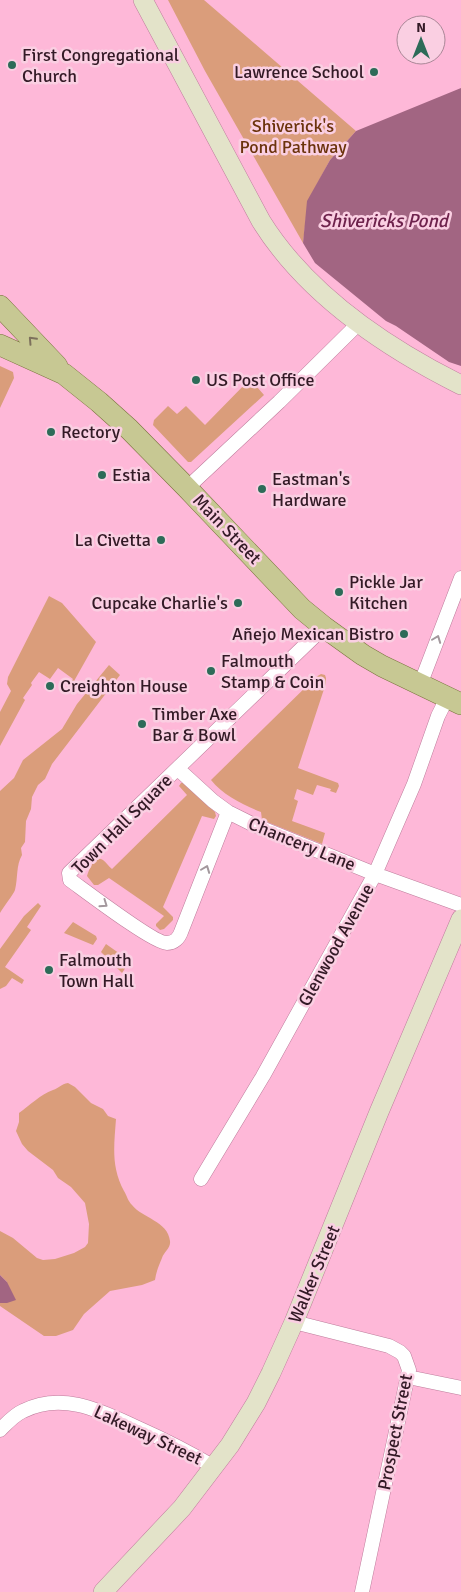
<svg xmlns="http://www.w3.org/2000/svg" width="461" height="1592" font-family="Signika,sans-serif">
  <rect width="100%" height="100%" fill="#feb8d8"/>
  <!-- green -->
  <path fill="#da9d7b" d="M168,0h36l152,131 -26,29 -22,41 -5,42 -98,-172z
    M0,366l13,6 1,6 -14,30z
    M250,379l14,16 -73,67h-3l-35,-37 1,-5 14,-14 9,8 9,-8 19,19z
    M49,596l13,7 34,39 -27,48 -2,-2 6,-9 -15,-11 -8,11 -11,-7 -8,11 1,2 -9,13 2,2 -25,46v-34l11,-21 -4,-7 1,-7z
    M109,665l11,10 -68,89 -7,15 -7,6 -6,12 -1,12 -5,12 -1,21 -4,6 1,7c-6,10 -4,23 -7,35 -2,5 -11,16 -15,23v-122l14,-13 9,-18 39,-31 15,-25z
    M321,674l4,1 1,3v5l-28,85 40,15 1,3 -3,7 -6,-2 1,-2 -14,-4 -4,10 -16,-6 -3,10 4,2 -6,20 33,12 -3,11 -60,-24 -1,-8c-18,-7 -38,-17 -50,-32l105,-103z
    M181,783h2l32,29 1,4 -2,3 -12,-3 -39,91 10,10v3l-9,9 -4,1 -4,-4v-2l8,-8 -55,-38 -11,7h-4l-7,-9c2,-6 7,-22 16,-16 3,2 6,7 9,9l75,-74 -8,-9z
    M38,903l3,3 -14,21 4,3 -26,37 19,13 -2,4 -10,-6 -6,8 -6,3v-40l24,-33z
    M73,922l23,14 1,3 -4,6 -29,-12z
    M106,944l24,17 -8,12 -21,-21z
    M68,1083l7,4 16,16 12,6 5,7 8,3c-2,27 -5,48 8,72 3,5 4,10 8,14 10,13 36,16 38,36 1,7 -6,11 -8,17 -3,7 -6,14 -7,22l-13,5 -32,6 -26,23 -11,16 -17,6h-12l-44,-30v-3h7v-21l-7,-7v-44l13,7 24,20 6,2 12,-1 19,-6 11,-6 3,-4 1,-19 -4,-21 -14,-16 -13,-9 -5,-8 -25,-19 -6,-7 -6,-13 3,-9v-9c11,-8 21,-18 34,-23 6,-2 8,-6 15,-7z"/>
  <!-- water -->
  <path fill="#a26582" d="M461,88v278l-12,-4 -53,-36 -10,-5 -71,-58 -12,-20 4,-42 23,-41 26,-29z
    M0,1275l7,7 9,18 -9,3h-7z"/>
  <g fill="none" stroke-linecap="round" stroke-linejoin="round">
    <defs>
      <path id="street" d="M187,488l92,-86 79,-78
        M420,685l41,-107
        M178,769l35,32 15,11 26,13 121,49 86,31
        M228,812l-47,120c-2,6 -7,11 -14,11 -12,1 -83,-53 -97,-63l-1,-7 255,-246
        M201,1179l62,-103 112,-202 39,-90 24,-68 9,-18
        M294,1322l95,24 11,6 4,4 5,14 -47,222
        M408,1377l53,11
        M0,1430c7,-7 14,-15 23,-19 39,-20 78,0 113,16 27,12 53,25 78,40"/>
      <path id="secondary" d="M143,0l118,221c46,74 124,126 200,164
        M103,1592l79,-84 48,-63 26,-42 15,-30 23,-51 85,-210 82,-193"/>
      <path id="primary" d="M0,306l57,60
        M0,345l64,29 35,28 30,27 58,59 115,121 22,18 39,28 19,11 79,38"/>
    </defs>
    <!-- street casing -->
    <use href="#street" stroke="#be7d9c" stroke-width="15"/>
    <!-- secondary casing -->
    <use href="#secondary" stroke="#be7d9c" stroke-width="20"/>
    <!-- primary casing -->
    <use href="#primary" stroke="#7a733e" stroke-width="22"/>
    <!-- street -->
    <use href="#street" stroke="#fff" stroke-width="14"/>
    <!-- secondary -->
    <use href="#secondary" stroke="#e3e3c9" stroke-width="19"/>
    <!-- primary -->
    <use href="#primary" stroke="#c7c893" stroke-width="21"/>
  </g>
  <!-- one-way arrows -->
  <defs><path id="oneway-chevron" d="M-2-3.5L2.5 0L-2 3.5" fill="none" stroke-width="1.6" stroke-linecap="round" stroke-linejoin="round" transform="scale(1.25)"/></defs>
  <use stroke="#7d715c" href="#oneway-chevron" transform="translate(32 340) rotate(-133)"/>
  <g stroke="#a3989d">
    <use href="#oneway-chevron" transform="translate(437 639) rotate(-69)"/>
    <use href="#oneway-chevron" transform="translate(206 869) rotate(-69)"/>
    <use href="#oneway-chevron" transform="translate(104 904) rotate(35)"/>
  </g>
  <!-- markers -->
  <g fill="#2d6b58" stroke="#facfe2" stroke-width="2">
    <circle cx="12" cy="65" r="5"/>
    <circle cx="374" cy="72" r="5"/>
    <circle cx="196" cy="380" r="5"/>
    <circle cx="51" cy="432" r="5"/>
    <circle cx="102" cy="475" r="5"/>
    <circle cx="262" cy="489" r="5"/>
    <circle cx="161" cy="540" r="5"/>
    <circle cx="339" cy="592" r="5"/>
    <circle cx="238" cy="603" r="5"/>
    <circle cx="404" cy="634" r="5"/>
    <circle cx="211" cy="671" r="5"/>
    <circle cx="50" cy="686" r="5"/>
    <circle cx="142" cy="724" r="5"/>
    <circle cx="49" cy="970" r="5"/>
  </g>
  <g text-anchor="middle" stroke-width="5" stroke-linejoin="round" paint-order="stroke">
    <!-- poi labels -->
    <g font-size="18" fill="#331a26" stroke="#facfe2" text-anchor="start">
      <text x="22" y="61">First Congregational<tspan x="22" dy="21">Church</tspan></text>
      <text x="364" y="78" text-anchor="end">Lawrence School</text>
      <text x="206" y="386">US Post Office</text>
      <text x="61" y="438">Rectory</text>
      <text x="112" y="481">Estia</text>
      <text x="272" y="485">Eastman's<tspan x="272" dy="21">Hardware</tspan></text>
      <text x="151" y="546" text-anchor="end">La Civetta</text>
      <text x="349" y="588">Pickle Jar<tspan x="349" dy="21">Kitchen</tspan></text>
      <text x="228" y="609" text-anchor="end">Cupcake Charlie's</text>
      <text x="394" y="640" text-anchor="end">Añejo Mexican Bistro</text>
      <text x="221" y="667">Falmouth<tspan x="221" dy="21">Stamp &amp; Coin</tspan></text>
      <text x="60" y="692">Creighton House</text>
      <text x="152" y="720">Timber Axe<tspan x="152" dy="21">Bar &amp; Bowl</tspan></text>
      <text x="59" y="966">Falmouth<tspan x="59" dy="21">Town Hall</tspan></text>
    </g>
    <!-- park labels -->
    <g font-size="18" fill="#6b330c" stroke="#facfe2">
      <text x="293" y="132">Shiverick's<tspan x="293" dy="21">Pond Pathway</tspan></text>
    </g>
    <!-- street labels -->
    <g font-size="18" fill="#331a26" stroke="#facfe2">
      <text transform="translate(227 529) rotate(46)" y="6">Main Street</text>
      <text transform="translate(122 824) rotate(-45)" y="6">Town Hall Square</text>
      <text transform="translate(302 844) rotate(22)" y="6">Chancery Lane</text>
      <text transform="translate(336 945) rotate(-61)" y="6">Glenwood Avenue</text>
      <text transform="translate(314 1274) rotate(-67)" y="6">Walker Street</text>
      <text transform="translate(395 1432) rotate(-79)" y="6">Prospect Street</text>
      <text transform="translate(148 1435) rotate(25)" y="6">Lakeway Street</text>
    </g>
    <!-- water labels -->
    <g font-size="19" font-style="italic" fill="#6e224c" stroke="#facfe2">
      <text x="384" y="227">Shivericks Pond</text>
    </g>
  </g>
  <!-- north arrow -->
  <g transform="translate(421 40)"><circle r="24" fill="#facfe2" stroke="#aa8797"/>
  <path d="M0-4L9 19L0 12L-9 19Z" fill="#2d6b58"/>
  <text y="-8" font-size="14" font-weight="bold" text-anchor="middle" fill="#331a26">N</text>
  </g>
</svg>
